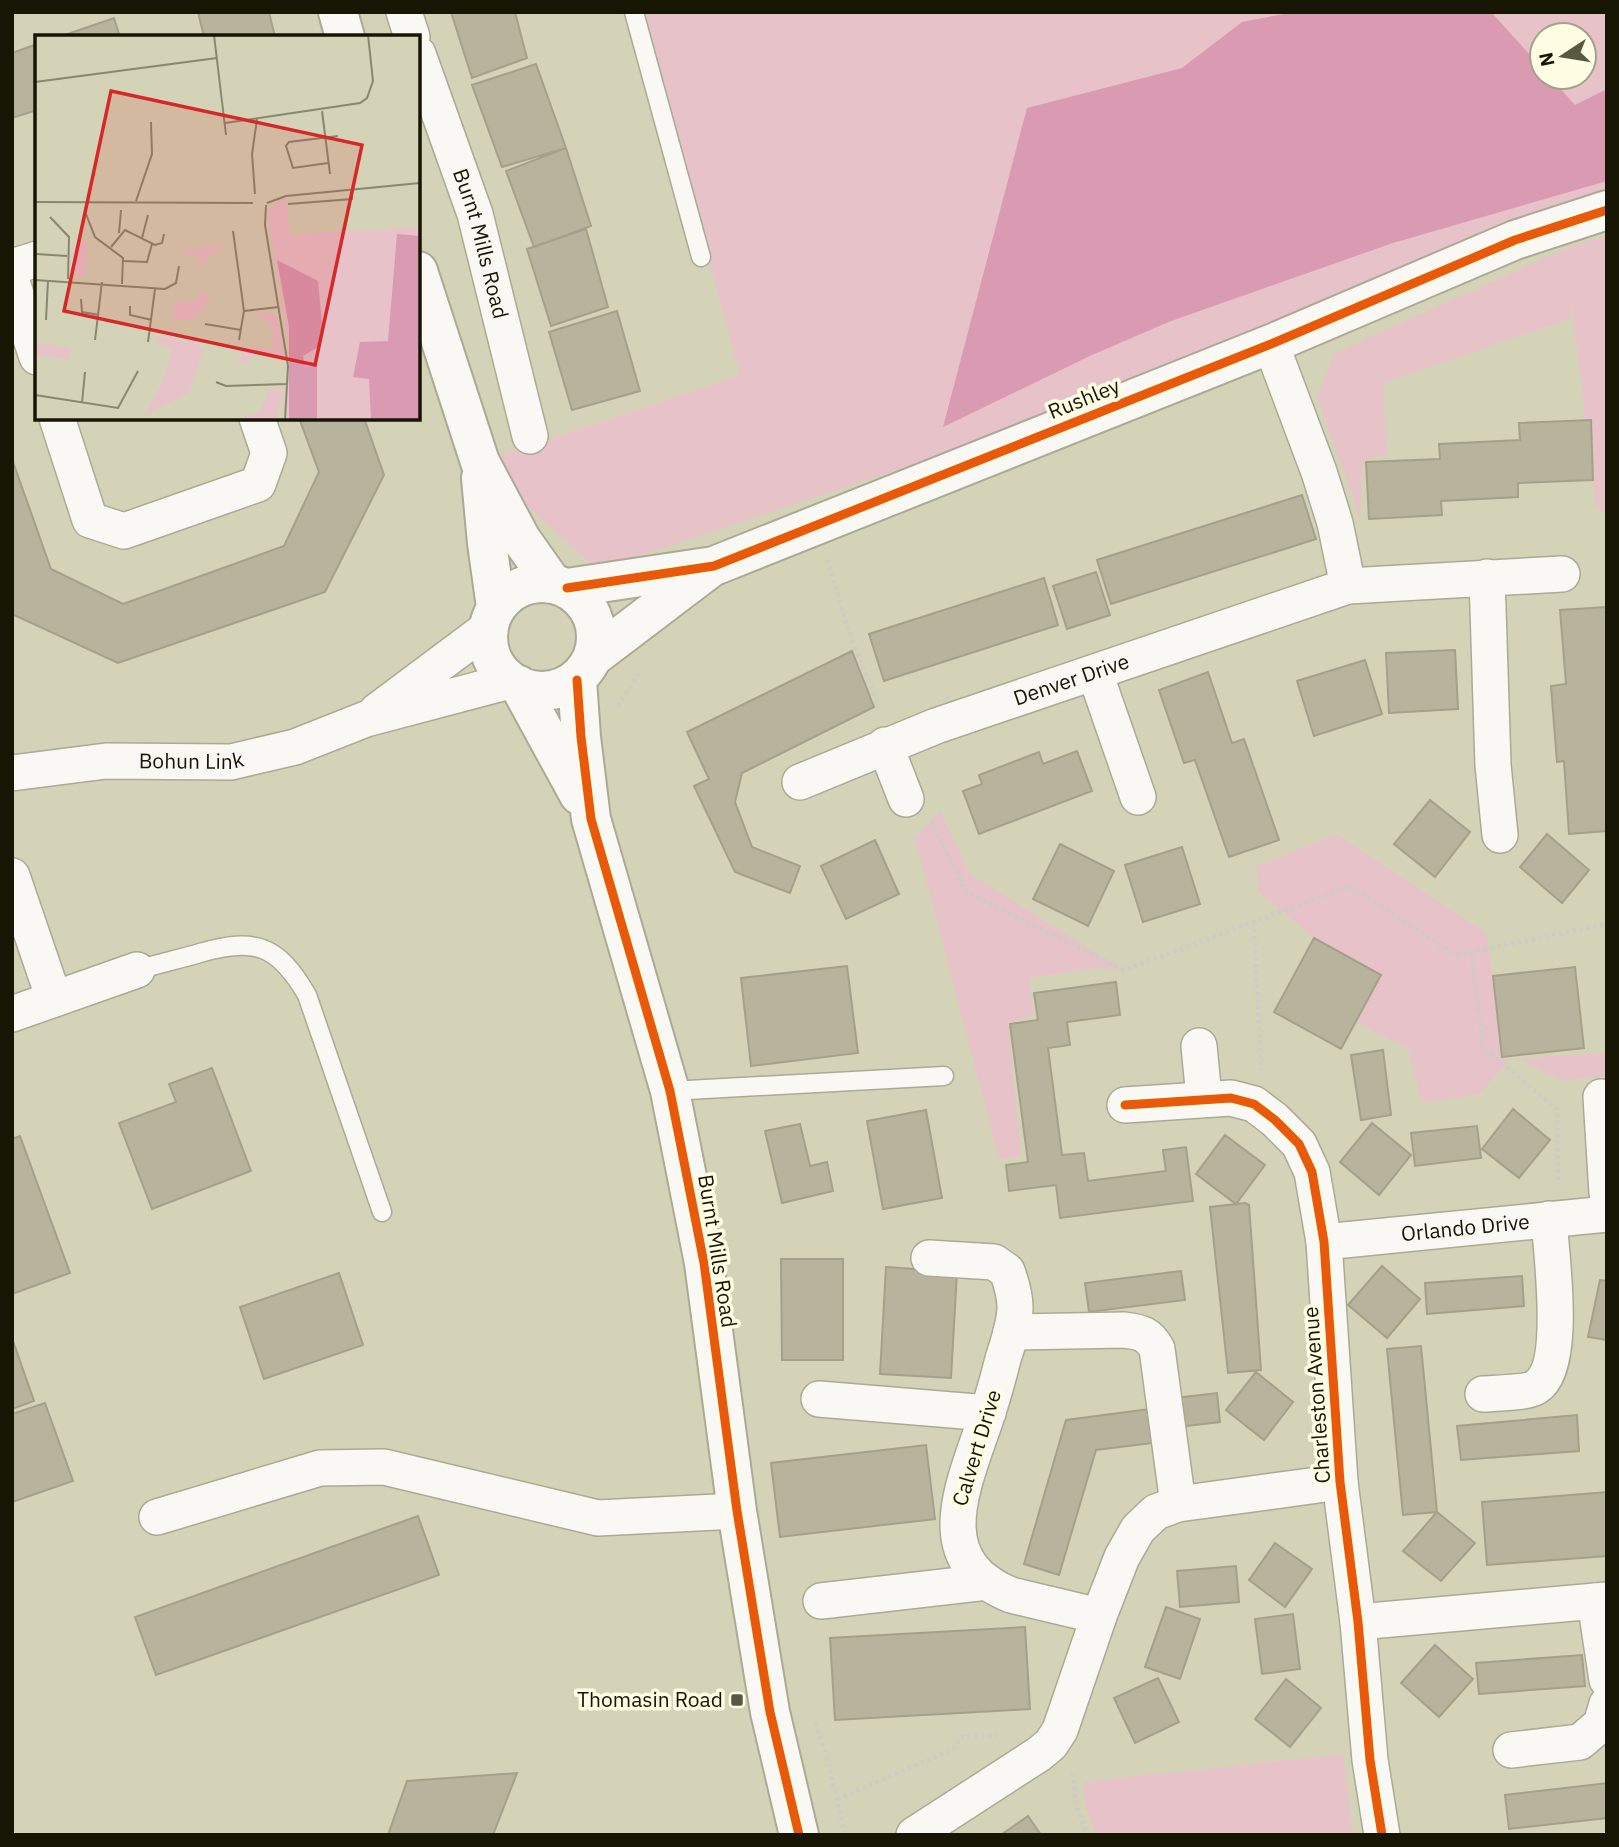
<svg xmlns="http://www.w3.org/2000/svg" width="1619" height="1847" font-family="'IBM Plex Sans',sans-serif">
  <rect width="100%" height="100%" fill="#d4d3b7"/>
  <!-- green -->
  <path fill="#e7c2c9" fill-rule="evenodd" d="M641,12h966v184l-59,14 -587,238 -364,122 -117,-108 260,-87zM1542,35h42v42h-42z
    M1607,235v278l-11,-4 -25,-210 -1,20 -187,64 4,71 -24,6 -3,58 -43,-122 18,-43 236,-107z
    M940,811l30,63 154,96 -27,-2 -68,10 5,37 -26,8 13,134 -22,2 -84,-321z
    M1336,834l151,100 15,123 7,3 -29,34 -58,9 -14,-54 -53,-27 26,-47 -67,-37 -55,-46 -3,-26z
    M1607,1052v25l-47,3 -39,-21z
    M1343,1754l10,81h-257l-11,-31 -2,-22z"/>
  <!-- forest -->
  <path fill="#da9ab2" d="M1294,12h197l51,56v9h8l25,28 32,-16v92l-214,62 -222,78 -79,34 -149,72 84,-319 155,-40 60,-46z"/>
  <!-- building -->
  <path fill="#b7b39d" stroke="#a4a08a" stroke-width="2" d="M198,12h71l6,25h-71z
    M451,12h64l12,46 -55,20z
    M114,18l6,19h-61z
    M37,44v66l-25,8v-65z
    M536,64l30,84 -64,19 -30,-82z
    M566,148l25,78 -57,21 -28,-76z
    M586,229l22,78 -57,19 -24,-77z
    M617,311l23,80 -68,19 -23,-78z
    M299,418h65l20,57 -59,117 -207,71 -106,-49v-155l39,110 72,35 161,-58 35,-74z
    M1591,420l2,60 -75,3v14l-77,4 1,14 -73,4 -3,-57 74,-3 -1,-15 81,-4 -1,-17z
    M1302,495l14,44 -205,65 -14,-44z
    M1096,572l14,43 -43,14 -14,-43z
    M1044,578l14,47 -174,56 -15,-47z
    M1607,607v224l-38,3 -5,-73 -7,1 -6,-76 15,-2 -6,-74z
    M1455,650l3,59 -69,4 -3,-60z
    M852,651l22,56 -132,66 -7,29 17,45 48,19 -10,27 -55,-21 -41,-86 15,-7 -22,-47z
    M1365,660l17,54 -68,22 -17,-55z
    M1208,672l24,71 12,-4 35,101 -50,17 -34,-97 -11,3 -25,-73z
    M1077,751l15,40 -113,43 -16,-43 19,-7 -3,-9 60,-23 4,12z
    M1430,800l40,32 -35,45 -41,-33z
    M1547,834l42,36 -27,33 -42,-36z
    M875,840l24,54 -53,25 -25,-53z
    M1060,844l54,27 -26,55 -55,-27z
    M1182,847l18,57 -57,18 -18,-57z
    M1314,938l67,37 -40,74 -67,-37z
    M847,966l11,87 -107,13 -10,-88z
    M1575,967l9,81 -82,9 -9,-81z
    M1116,982l4,33 -53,7 3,23 -22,3 14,107 22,-2 4,28 78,-10 -3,-21 23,-3 7,54 -133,17 -4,-33 -47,6 -3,-26 22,-3 -18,-138 28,-4 -4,-27z
    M1383,1050l8,65 -30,5 -10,-65z
    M212,1068l39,103 -99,38 -33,-86 57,-21 -7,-18z
    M1513,1109l37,31 -31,38 -37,-29z
    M926,1110l16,88 -59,11 -16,-88z
    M1372,1123l39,32 -32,40 -39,-33z
    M800,1124l10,42 17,-4 6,29 -51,12 -17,-72z
    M1477,1126l4,32 -66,8 -4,-33z
    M1225,1135l40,30 -29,39 -40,-30z
    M20,1136l50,137 -58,21v-155z
    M1245,1203l4,2 12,165 -33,3 -18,-166z
    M781,1259h62v101h-61z
    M1382,1266l38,33 -33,39 -39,-33z
    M886,1267l71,5 -6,106 -71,-4z
    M1181,1271l4,29 -96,12 -4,-29z
    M339,1273l24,72 -99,34 -24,-72z
    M1522,1276l2,30 -97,8 -2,-31z
    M1600,1280l7,1v59l-19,-3z
    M12,1338l22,63 -22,8z
    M1421,1346l16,166 -34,3 -16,-166z
    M1256,1372l37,30 -29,38 -38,-30z
    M1217,1393l3,29 -50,6 -3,-29z
    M45,1403l28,78 -61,21v-88z
    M1157,1408l4,34 -65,8 -37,125 -35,-11 42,-144z
    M1577,1415l2,36 -118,9 -4,-34z
    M926,1445l9,74 -155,18 -9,-74z
    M1607,1492v64l-120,9 -5,-63z
    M1437,1512l38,31 -34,38 -38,-30z
    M418,1516l21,59 -283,100 -21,-58z
    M1275,1543l37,26 -27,38 -36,-27z
    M1236,1566l3,36 -59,5 -3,-36z
    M1166,1607l34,12 -20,60 -35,-12z
    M1293,1614l7,55 -38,5 -7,-55z
    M1025,1627l5,82 -195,11 -5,-82z
    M1435,1645l38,34 -34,38 -38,-34z
    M1582,1655l3,31 -106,8 -3,-31z
    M1158,1678l21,44 -44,21 -21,-45z
    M1286,1679l35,29 -31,39 -35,-28z
    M517,1773l-24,62h-105l19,-54z
    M1607,1783v35l-98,11 -4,-34z
    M1028,1816l13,19h-40z"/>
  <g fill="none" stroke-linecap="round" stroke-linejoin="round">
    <defs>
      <path id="service" d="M634,12l67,245
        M137,970c21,-6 42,-11 63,-17 55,-16 78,-8 107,42l75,217
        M670,1091l274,-15"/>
      <g id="minor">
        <path d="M404,12l8,25"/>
        <path id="s1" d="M418,54l57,160 55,222"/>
        <path d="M12,267l25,-8"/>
        <path d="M12,282l25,75"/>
        <path d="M1271,344l48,128 16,51 13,63"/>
        <path d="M57,418l33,102 34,11 134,-47 11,-31 -12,-35"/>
        <path d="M1487,577l6,188 7,70"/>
        <path d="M1095,673l43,124"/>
        <path d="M377,711l111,-83"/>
        <path d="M885,745l21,54"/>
        <path id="s2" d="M12,773l94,-12 125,1 64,-15 71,-28 144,-38"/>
        <path id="s3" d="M800,782l136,-56 412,-140 214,-12"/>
        <path d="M12,876l42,123"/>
        <path d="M12,1014l125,-44"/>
        <path d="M1199,1046l5,52"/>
        <path d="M1601,1097l6,96"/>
        <path d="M1125,1105l106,-7 23,6 21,16 24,24 13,28 12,70 16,240 18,140 12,138 12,75"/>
        <path id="s4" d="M1324,1242l283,-28"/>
        <path d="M929,1258l65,4 13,9c4,11 8,24 8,36 0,17 -7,36 -12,52 -7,28 -15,55 -25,82 -21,60 -43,123 33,154l88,21"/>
        <path d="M1011,1332l113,-2c17,2 25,4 33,19l21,155"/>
        <path d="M1483,1394c12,-1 44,-1 53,-7 32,-20 15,-133 13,-168"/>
        <path d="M819,1399l169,14"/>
        <path d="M157,1517l163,-49 64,-1 214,51 139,-7"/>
        <path d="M821,1601l166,-19"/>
        <path d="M1595,1601l12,79"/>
        <path d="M1358,1622l249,-22"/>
        <path d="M1511,1750l69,-8 21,-18 6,-20"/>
        <path d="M914,1835l125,-81 12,-10 9,-14 39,-114 23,-59 16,-28 18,-17 22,-8 162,-22"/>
      </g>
      <path id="tertiary" d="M338,12l7,25
        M418,271l62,191 41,77 31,44
        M481,478l6,65 9,64
        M488 637a54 54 0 1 1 108 0a54 54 0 1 1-108 0Z
        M567,588l147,-22 557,-222 244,-104 92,-30
        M593,657l116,-88
        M577,680l4,57 10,82 79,272 34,172 33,248 33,201 29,123
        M519,685l60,110"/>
    </defs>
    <!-- service casing -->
    <use href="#service" stroke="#abaa94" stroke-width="21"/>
    <!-- minor casing -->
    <use href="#minor" stroke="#abaa94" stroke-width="38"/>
    <!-- tertiary casing -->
    <use href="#tertiary" stroke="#abaa94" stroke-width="42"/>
    <!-- path -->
    <path stroke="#cecdc5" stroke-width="4.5" stroke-dasharray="3.5 3.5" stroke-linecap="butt" d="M827,560l24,77 29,73
      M618,706l22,-34
      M931,821l35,71 158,78 226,-84 106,69 151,-31
      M1254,922l7,148
      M1471,953l12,95 74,61 1,75
      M815,1723l10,27 20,85
      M1073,1773l3,31 11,31
      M837,1799l116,-50 8,-12 36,-1"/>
    <!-- service -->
    <use href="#service" stroke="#f9f8f4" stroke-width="18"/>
    <!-- minor -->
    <use href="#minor" stroke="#f9f8f4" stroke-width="35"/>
    <!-- tertiary -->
    <use href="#tertiary" stroke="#f9f8f4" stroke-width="38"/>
    <defs>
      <path id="cycleway" d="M567,588l147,-22 557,-222 244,-104 92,-30
        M577,680l4,57 10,82 79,272 34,172 33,248 33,201 29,123
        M1125,1105l106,-7 23,6 21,16 24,24 13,28 12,70 16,240 18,140 12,138 12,75"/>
    </defs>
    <!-- cycleway casing -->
    <use href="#cycleway" stroke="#fffee4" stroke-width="13"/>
    <!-- cycleway -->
    <use href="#cycleway" stroke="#e8590c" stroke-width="9"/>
  </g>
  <!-- markers -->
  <rect fill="#595843" stroke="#fffee4" stroke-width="2.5" x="730" y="1693" width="14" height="14" rx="3.5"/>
  <g text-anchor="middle" stroke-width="7" stroke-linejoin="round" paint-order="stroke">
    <!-- street labels -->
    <g font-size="21" fill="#171604" stroke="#fffee4">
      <text dy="7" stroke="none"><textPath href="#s1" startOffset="200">Burnt Mills Road</textPath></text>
      <text transform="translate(1084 399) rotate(-22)" y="7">Rushley</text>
      <text dy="7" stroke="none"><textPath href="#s3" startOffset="290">Denver Drive</textPath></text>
      <text dy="7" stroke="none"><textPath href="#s2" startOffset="180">Bohun Link</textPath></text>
      <text dy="7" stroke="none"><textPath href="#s4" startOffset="142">Orlando Drive</textPath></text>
      <text transform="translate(717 1251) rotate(81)" y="7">Burnt Mills Road</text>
      <text transform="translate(1317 1395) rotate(-94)" y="7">Charleston Avenue</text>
      <text transform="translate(977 1448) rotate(-73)" y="7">Calvert Drive</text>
    </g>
    <!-- poi labels -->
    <g font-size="21" fill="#171604" stroke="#fffee4" text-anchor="end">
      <text x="723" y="1707">Thomasin Road</text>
    </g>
  </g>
  <!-- overview -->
  <g transform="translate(35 35)">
    <rect width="385" height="385" fill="#d4d3b7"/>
    <path d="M251,161l4,38 130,-7v193h-134l3,-71 -22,-140zM54,205l-4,36 -12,-1 -1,-28zM187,210l3,4 -10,2 -17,18 1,-13 -24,-6zM170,255l5,12 -18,18 -17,-1 -4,-13 13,-7 6,5zM235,277l6,4 8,40 -29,-3 -8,10h-10l10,-16 26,2 -3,-27 -17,-8zM139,286l-2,17 12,4 9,-5 10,14 -13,41 -46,24 19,-35 9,-31 -15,-7 -2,-7 13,2zM0,307l36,6 -2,12 -34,-5zM235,354h13l-6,31h-32v-4l14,-4z" fill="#e7c2c9"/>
    <path d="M362,199l23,2v184h-49l-2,-41 -16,-2 7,-35 28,-1zM242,225l41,21 5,52 -5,14 -15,9 2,10h12v54h-28v-93z" fill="#da9ab2"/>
    <path fill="none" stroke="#88876f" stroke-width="2" d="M179,0l12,100M0,47l182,-24M287,76l8,63M190,88l135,-20 7,-5 6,-17 -5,-46M293,128l-35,5 -7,-22 3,-4 49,-6M220,159l-3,-40 5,-35M101,166l16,-47 -1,-32M0,167l218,1M232,168l19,-7 134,-13M253,169l64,-5v-9M231,170l-1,20 23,141 -3,54M51,179l9,23 28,21 -1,26M15,182l19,20 -1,42M198,196l11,80 -5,29M84,198l2,-23M107,203l6,-23M76,212l14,-17 30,15 7,-2 2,-9M1,219l31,2M89,226l23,1 5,-18M0,245l130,9 11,-6 3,-17M46,264l1,13 17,3M95,271v9l22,5M209,276l35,-4M11,285l2,-39M170,289l36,6M60,305l7,-58M113,307l7,-53M181,347l10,4 62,-2M0,360l83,13 20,-37M47,368l3,-31"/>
    <path fill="#d62828" fill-opacity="0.15" stroke="#d62828" stroke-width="3.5" d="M76,56l251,54 -47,220 -251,-54z"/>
    <rect width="385" height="385" fill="none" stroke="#171604" stroke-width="3.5"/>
  </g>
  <!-- border -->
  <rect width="1619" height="1847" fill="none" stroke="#171604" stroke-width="28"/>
  <!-- north arrow -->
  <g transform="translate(1563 56) rotate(258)"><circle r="33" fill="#fffee4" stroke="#a2a18a" stroke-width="2"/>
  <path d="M0-5L12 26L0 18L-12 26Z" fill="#595843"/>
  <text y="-10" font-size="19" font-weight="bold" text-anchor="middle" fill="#171604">N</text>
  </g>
</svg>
